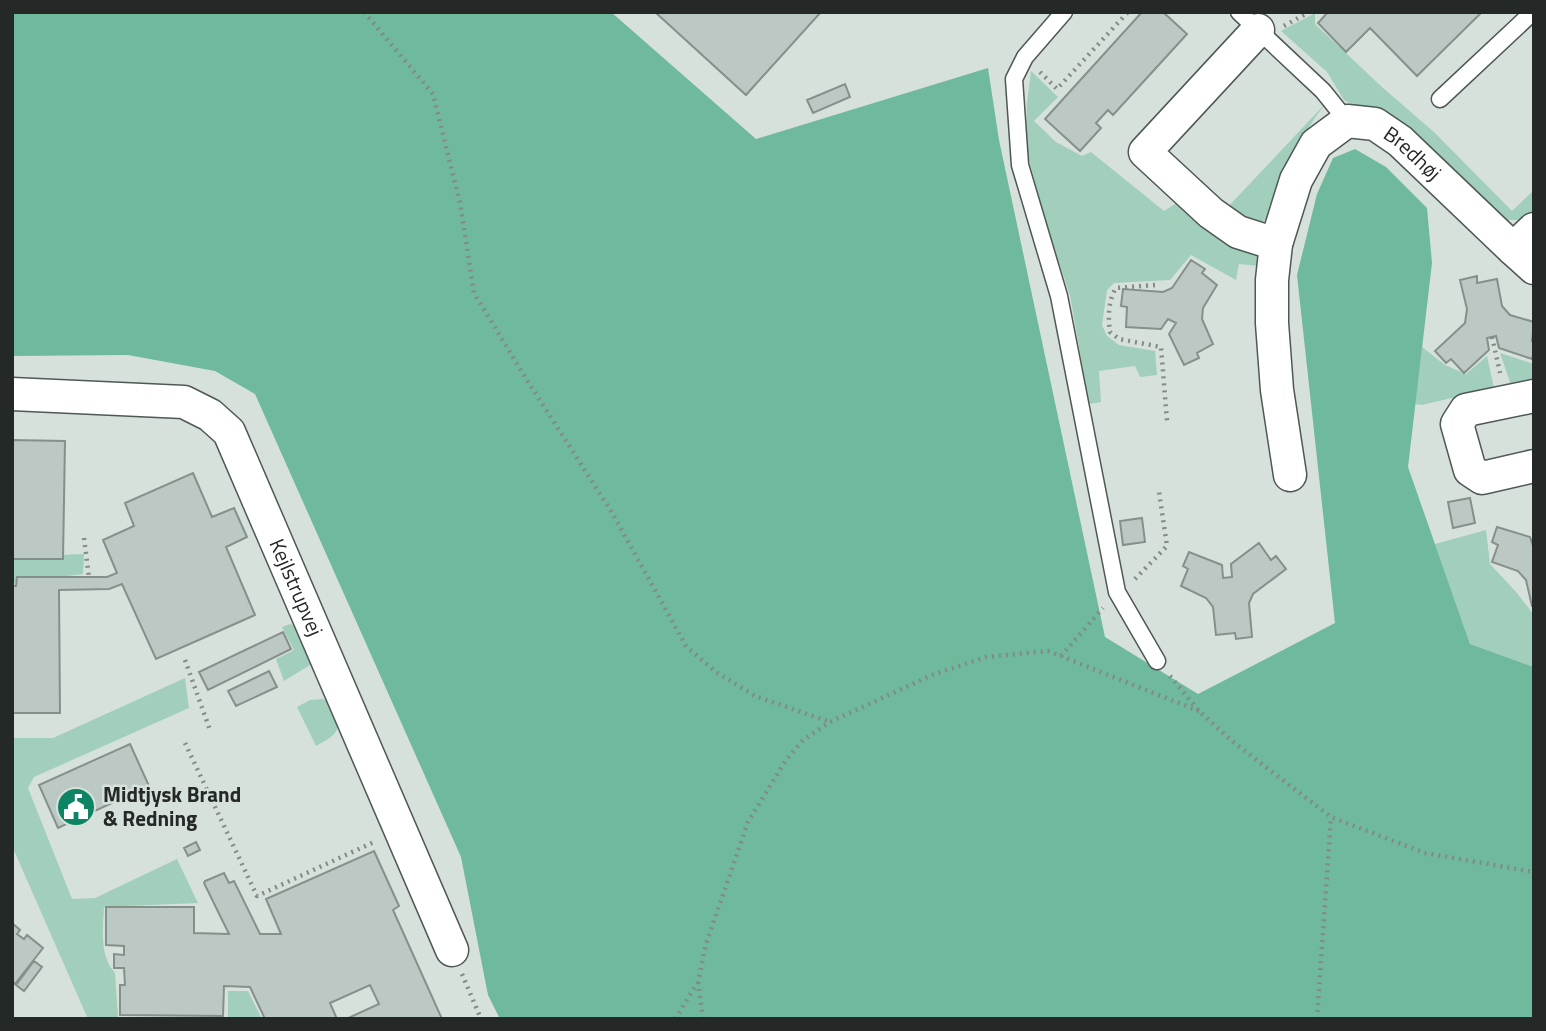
<svg xmlns="http://www.w3.org/2000/svg" width="1546" height="1031" font-family="'Titillium Web',sans-serif">
  <rect width="100%" height="100%" fill="#d6e1dc"/>
  <!-- green -->
  <path fill="#a2cebc" d="M1315,13v11l67,63 53,46 77,78 22,-21v23l-13,7h-16l-147,-112 -14,-8 -17,-28 -46,-41z
    M1031,71l27,26 -24,24 22,21 26,14 9,-4 73,59 14,-9 37,34 28,10 16,11v9l-20,-2 -3,16 -45,-25 -21,25 -56,3 -7,7 -5,35 5,11 12,9 36,6 2,24 -17,2 -5,-11 -36,5 2,31 -12,2 -19,-109 -23,-68 -21,-78 1,-46z
    M1324,105c-11,16 -22,31 -30,48 -12,23 -14,51 -32,70l-12,1 -25,-14z
    M1422,347l23,18 21,9 21,-18 7,32 -72,17 -7,-1z
    M1500,353l34,11v15l-23,6z
    M1486,530l4,34 27,29 17,22v52l-64,-23 -35,-100z
    M84,554l-1,20 -71,9v-26z
    M290,624l9,3 16,33 -5,5 -26,16 -8,-22 18,-9 -12,-23z
    M185,678l4,30 -155,69 -6,11 44,111 23,-1 82,-39 21,44 -94,4c-1,21 -5,49 11,66l3,44 71,2h-101l-76,-173v-108h41z
    M322,699l7,2c12,27 14,31 -13,45l-19,-39 13,-7z
    M228,991h20l14,28h-34z"/>
  <!-- forest -->
  <path fill="#6fb99d" d="M12,12h599l145,127 232,-71 11,72 106,497 93,57 137,-71 -38,-348 20,-81 16,-36 22,-9 31,18 41,41 5,55 -24,204 62,177 64,23v352h-1034l-12,-24 -27,-138 -206,-463 -40,-23 -87,-16 -116,1z"/>
  <!-- building -->
  <path fill="#bcc8c3" stroke="#85908b" stroke-width="2" d="M655,12h166l-75,83z
    M1142,12h21l24,22 -74,81 -5,-5 -12,13 5,5 -21,23 -35,-32z
    M1328,12h154l-65,64 -47,-48 -24,24 -28,-29z
    M845,84l5,13 -37,16 -6,-13z
    M1191,260l14,9 -3,4 15,12 -14,23 -1,11 11,25 -16,9 2,5 -15,7 -15,-31 7,-11 -8,-4 -7,10 -35,-2 1,-20 -6,-1 2,-17 40,3 9,-4z
    M1477,276v7l20,-4 5,27 8,9 24,7 -2,19 2,1v10l-2,7 -33,-11 -3,-12 -9,2 2,12 -25,23 -13,-14 -5,4 -11,-12 30,-28 2,-14 -7,-29z
    M12,440l53,1 -2,118h-51z
    M193,473l19,44 22,-9 13,29 -21,10 29,68 -99,44 -34,-75 -13,5 -50,1 1,123h-48v-127h4l1,-9h90l10,-4 -14,-33 31,-14 -9,-23z
    M1470,498l5,25 -22,5 -5,-26z
    M1142,518l3,24 -22,3 -3,-24z
    M1497,527l33,10 4,12v57h-2l-6,-26 -8,-9 -26,-9 6,-17 -6,-3z
    M1259,543l12,17 5,-4 10,13 -33,25 -4,9 3,34 -16,2 -1,-6 -19,2 -3,-28 -7,-9 -25,-12 7,-17 -5,-3 6,-14 33,13 1,13 9,-1 -1,-13z
    M283,632l8,17 -83,41 -9,-18z
    M269,671l8,16 -41,19 -8,-15z
    M130,744l19,42 -91,42 -19,-43z
    M196,842l4,8 -12,6 -4,-8z
    M374,851l25,55 -6,4 49,109h-96l33,-15 -9,-19 -40,18 7,16h-72l-15,-32 -26,-1 -1,30 -103,-1v-30h5l-1,-17h-10v-14l10,1v-9l-18,-1v-38h88v26l35,1 -25,-51 1,-2 19,-8 5,10 5,-2 26,53h21l-15,-35z
    M12,923l8,7 -3,4 7,5 3,-4 16,13 -28,36 -3,-3z
    M34,961l8,6 -18,24 -8,-6z"/>
  <g fill="none" stroke-linecap="round" stroke-linejoin="round">
    <defs>
      <path id="lane" d="M1064,12l-39,45 -11,22 6,86 39,131 58,296 40,69
        M1239,12l84,79 24,30
        M1440,99l93,-87"/>
      <g id="street">
        <path d="M1258,30l-113,122 66,61 27,19 38,12"/>
        <path d="M1534,229l-21,20 21,19"/>
        <path id="s1" d="M12,394l172,8 26,13 19,17 223,518"/>
        <path d="M1534,396l-68,14 -9,14 13,46 12,8 52,-12"/>
        <path id="s2" d="M1290,475l-13,-85 -5,-67v-43l4,-36 20,-64 20,-36 31,-23 28,3 25,17 113,108"/>
      </g>
    </defs>
    <!-- lane casing -->
    <use href="#lane" stroke="#4e5854" stroke-width="19"/>
    <!-- street casing -->
    <use href="#street" stroke="#4e5854" stroke-width="35"/>
    <!-- path -->
    <path stroke="#838a87" stroke-width="4.5" stroke-dasharray="2 5" stroke-linecap="butt" d="M364,12l69,82 27,109 14,90 51,84 86,134 75,135 30,26 39,24 75,26
      M1284,26l25,-14
      M1040,72l17,17 71,-77
      M1155,285l-39,3c-8,13 -8,30 -6,44l9,7 42,8 6,74
      M1492,337l9,40
      M84,538l5,39
      M1135,579l32,-33 -8,-54
      M1061,656l42,-48
      M185,660l25,70
      M1170,676l29,35 33,30 99,76 94,36 109,19
      M185,743l72,153 117,-54
      M462,974l19,45
      M698,982l5,37
      M675,1019l23,-37 8,-38 42,-122 38,-62 17,-20 27,-18 102,-47 54,-18 62,-6 151,60
      M1317,1019l14,-202"/>
    <!-- lane -->
    <use href="#lane" stroke="#fff" stroke-width="16"/>
    <!-- street -->
    <use href="#street" stroke="#fff" stroke-width="32"/>
  </g>
  <!-- icons -->
  <defs>
    <symbol id="civic-disc" viewBox="-11 -11 22 22"><circle r="9.5" fill="#0d8463" stroke="#d6e1dc"/><path d="M-.6-6.5H3V-4.5H.6V-3L4-1V1h2V6H-6V1h2V-1L-.6-3ZM-1.2 2.5V6h2.4V2.5Z" fill="#fff"/></symbol>
  </defs>
  <g fill-rule="evenodd">
    <use href="#civic-disc" x="54" y="785" width="44" height="44"/>
  </g>
  <g text-anchor="middle" stroke-width="5" stroke-linejoin="round" paint-order="stroke">
    <!-- street labels -->
    <g font-size="21" fill="#242826" stroke="#d6e1dc">
      <text dy="7" stroke="none"><textPath href="#s2" startOffset="455">Bredhøj</textPath></text>
      <text dy="7" stroke="none"><textPath href="#s1" startOffset="396">Kejlstrupvej</textPath></text>
    </g>
    <!-- poi labels -->
    <g font-size="21" font-weight="bold" fill="#242826" stroke="#d6e1dc" text-anchor="start">
      <text x="103" y="802">Midtjysk Brand<tspan x="103" dy="24">&amp; Redning</tspan></text>
    </g>
  </g>
  <!-- border -->
  <rect width="1546" height="1031" fill="none" stroke="#242826" stroke-width="28"/>
</svg>
